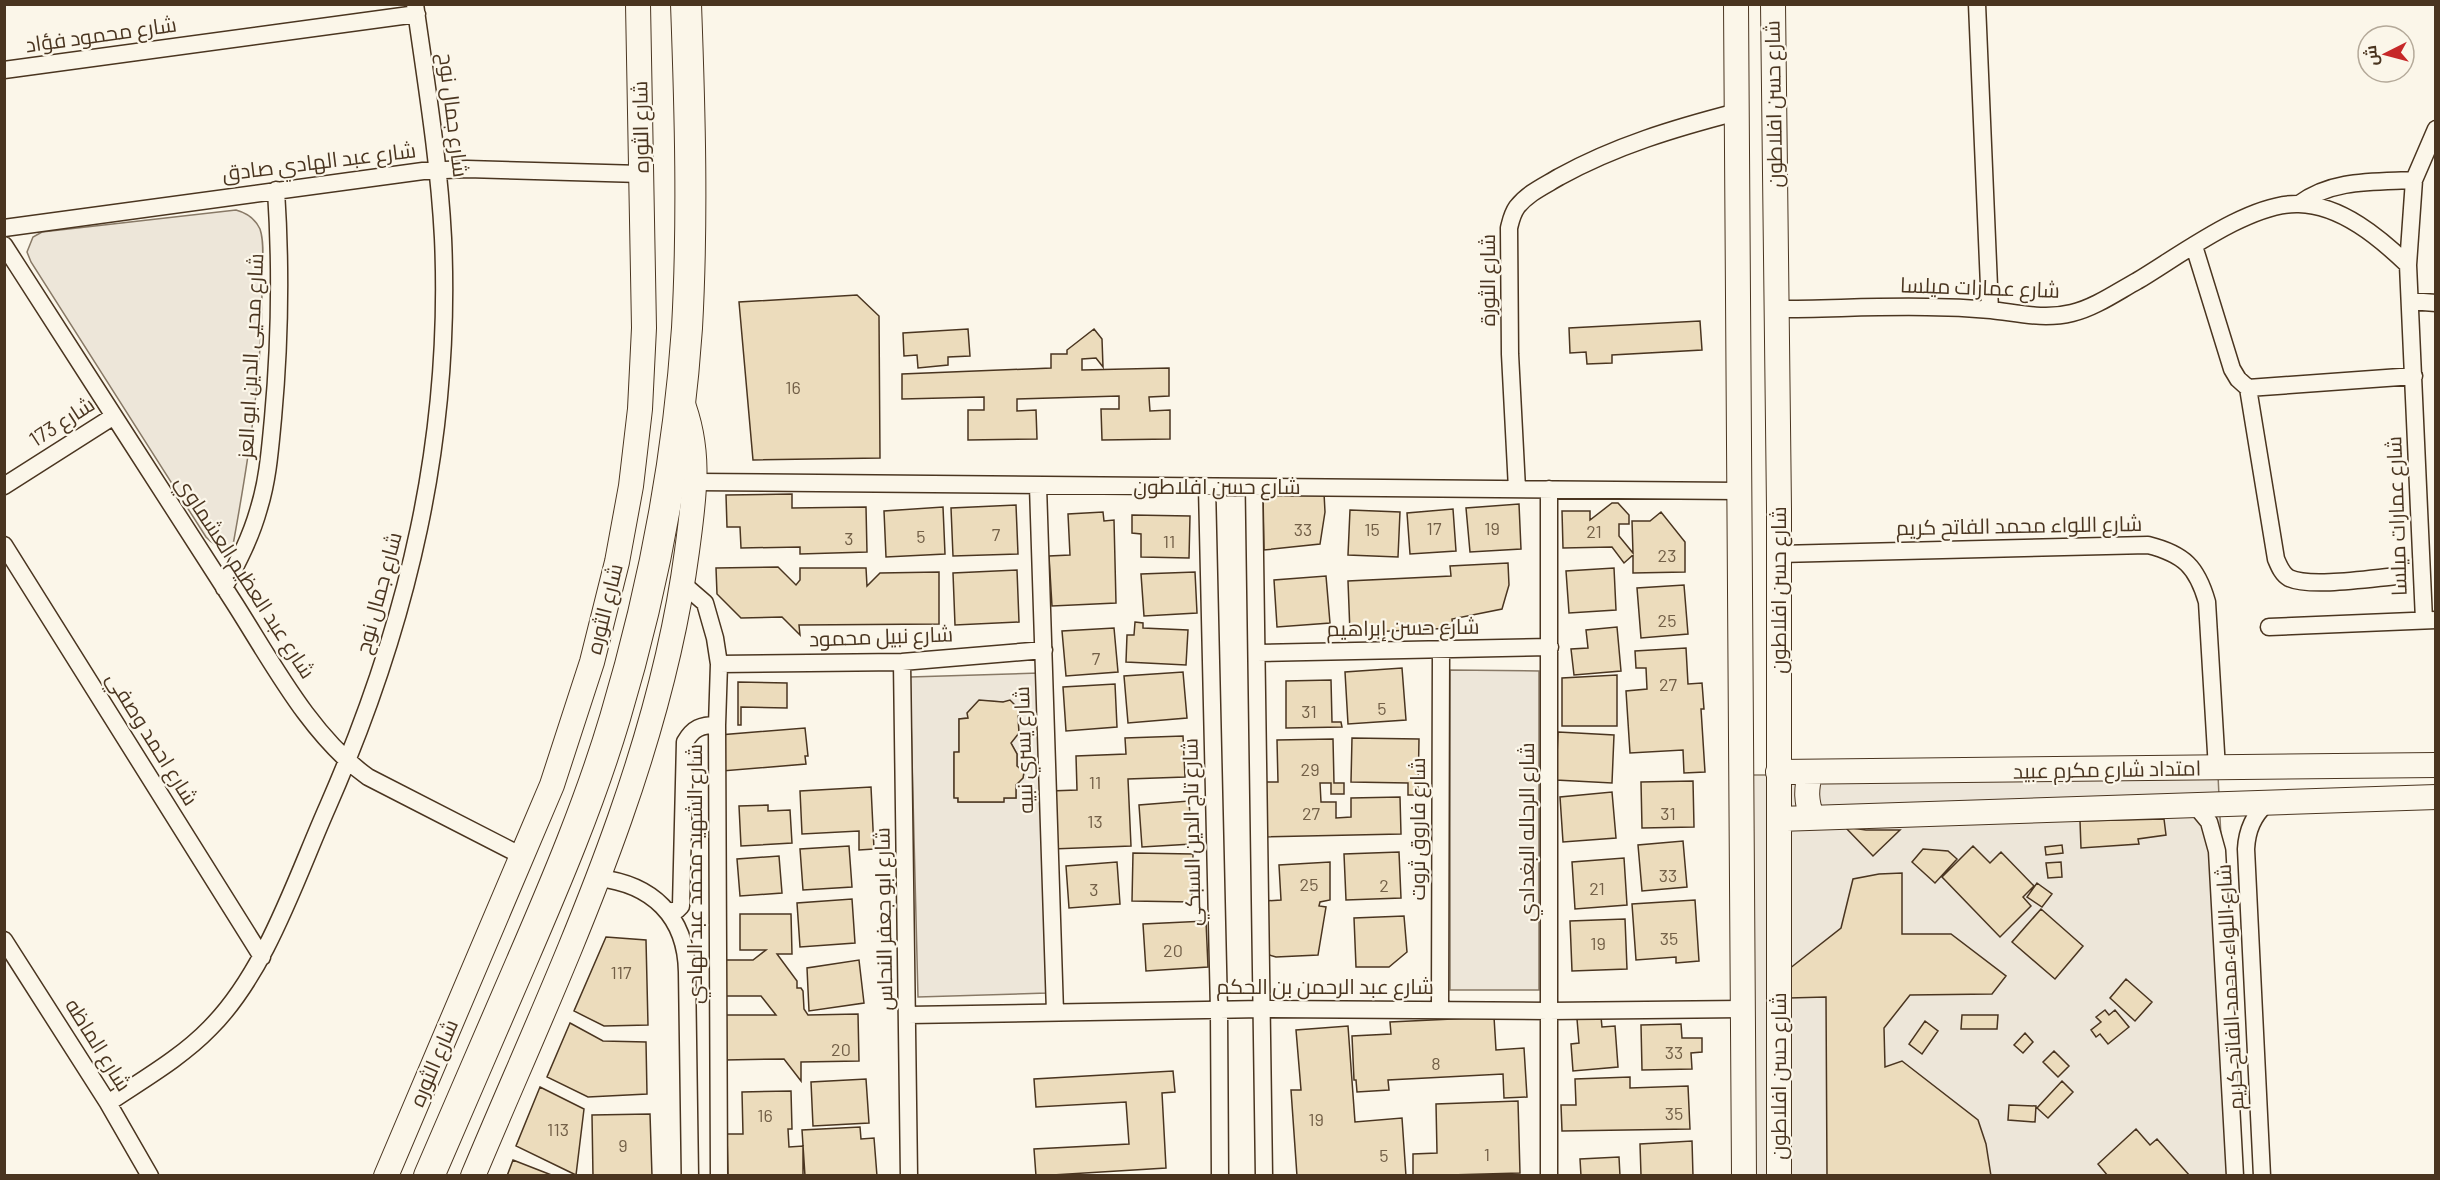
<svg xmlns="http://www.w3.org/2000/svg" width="2440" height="1180" font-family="Barlow,Cairo,sans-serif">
  <rect width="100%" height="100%" fill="#fbf6e9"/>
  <!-- green -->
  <path fill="#ede6d9" stroke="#887966" stroke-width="1.5" fill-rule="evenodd" d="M236,210c11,3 19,8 24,19 5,15 2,35 2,51 1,89 -13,177 -29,265 -11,4 -19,1 -27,-8l-175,-275 -4,-10 6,-15 9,-5z
    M1450,670l89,1v319h-89z
    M1039,673l8,320 -129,4 -8,-320zM984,701l19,1 8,41 6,11v12l7,6 -1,6 -7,7v13h-12l-1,4h-45v-4l-4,-1v-44l5,-1v-33l9,-1z
    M1752,775h466l19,400h-483z"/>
  <!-- building -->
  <path fill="#ecdcbc" stroke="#4a3520" stroke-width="1.5" d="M857,295l22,21 1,142 -127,2 -14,-158z
    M1700,321l2,29 -90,5v8l-25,1 -1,-12 -16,1 -1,-25z
    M968,329l2,27 -22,1v8l-30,3 -1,-13 -13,1 -1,-23z
    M1094,329l8,10 1,28 -7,-9 -14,1v11l87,-2v28l-20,1 1,14 20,-1v29l-68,1 -1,-31h18v-13l-102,3v12l19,-1 1,29 -69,1v-30h16v-13l-82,2v-25l149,-6v-14h16v-4z
    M1324,493l1,19 -5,32 -56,6 -1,-56z
    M792,494v14l74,-1 1,45 -67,2v-7l-59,1 -1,-21h-13l-1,-32z
    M1612,503h6l11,12v9h-10v12l14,17 -1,-32h18l11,-9 24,30v30l-52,1v-18l-9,8 -12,-16 -49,1 -1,-37h28v9z
    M1519,504l2,45 -51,3 -4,-44z
    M1016,505l2,49 -65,2 -2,-48z
    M943,507l2,47 -59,3 -2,-46z
    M1453,509l3,42 -46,3 -3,-41z
    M1350,510l50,2 -2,45 -50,-2z
    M1103,512l1,9 10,-1 2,83 -64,3 -3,-50 21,-1 -2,-41z
    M1132,515l58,1 -1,42 -48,-1v-23l-9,-1z
    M1508,563l1,22 -7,24 -50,10 1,9 -103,5 -2,-52 103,-5 -1,-10z
    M778,567l18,18 4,-5v-12h66l1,18 13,-13 59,-1v52l-140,1 1,10 -18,-18 -41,1 -24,-24 -1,-26z
    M1614,568l2,42 -47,3 -3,-42z
    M1017,570l2,52 -64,3 -2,-52z
    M1195,572l2,41 -53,3 -3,-42z
    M1326,576l4,47 -53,4 -3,-47z
    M1684,585l4,49 -47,4 -4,-50z
    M1135,622l8,1v5l45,2 -2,35 -60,-3 1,-27h7z
    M1617,627l4,44 -47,4 -3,-26 17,-1 -2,-18z
    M1114,628l4,44 -52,4 -4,-45z
    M1686,648l2,36 14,-1 2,26h-3l4,63 -21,1 -1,-23 -53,3 -4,-62 21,-2 -1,-21h-10l-1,-17z
    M1402,668l4,52 -58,4 -3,-52z
    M1183,672l4,46 -59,5 -4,-47z
    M1617,675v51h-55v-48z
    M1331,680l1,42h9l1,5 -56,1v-47z
    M738,682l49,1v25l-46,-1v18h-3z
    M1115,684l2,43 -51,4 -3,-44z
    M979,700l24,2 7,-2 10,10 -2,7 1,16 -8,10 6,11v12l7,6 -1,6 -7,7v13h-12v4h-46v-4h-4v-46h5v-33l9,-1 -1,-5z
    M805,728l3,28h-3l1,8 -84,7 -3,-36z
    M1558,732l56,3 -2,48 -56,-3z
    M1183,736l2,41 -57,2 3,67 -79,3 -2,-58 27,-1 -1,-34 50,-2 -1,-16z
    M1352,738l67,1 -1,56h-10v-12l-57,-1z
    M1333,739l1,44h10v11h-13v-11h-11l1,19h15v16l15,-1v-19l49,-1 1,37 -140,3 -1,-55h18l-1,-42z
    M1693,781l1,46 -52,1 -1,-46z
    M871,787l3,62 -15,1v-19l-57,3 -2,-43z
    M1612,792l4,46 -53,4 -3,-45z
    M1189,801l3,43 -50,3 -3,-42z
    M768,805v6l22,-1 2,33 -51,3 -2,-40z
    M2164,819l2,16 -28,4 1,5 -58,4 -1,-27z
    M1845,827l21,3h34l-27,26z
    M1683,841l4,46 -45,4 -4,-46z
    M2062,845l1,8 -17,2 -1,-8z
    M849,846l3,41 -49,3 -3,-41z
    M1973,846l17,17 11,-11 33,34 -11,11 8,9 -31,31 -58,-60z
    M1923,849l25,2 9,8 -22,24 -23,-21z
    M1399,852l2,46 -55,2 -2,-46z
    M1133,853l60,1 -1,48 -60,-1z
    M779,856l3,37 -42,3 -3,-37z
    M1624,858l3,47 -52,4 -3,-47z
    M1117,862l3,42 -51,4 -3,-42z
    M1330,862v38l-10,2 -1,4 7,1 -8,48 -42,2 -10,-3 -2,-53 17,-1 -2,-35z
    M2061,862l1,15 -14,1 -2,-15z
    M1902,873v61h49l55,42 -14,18 -82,1 -26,33 1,39 17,-6 76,59 8,24 5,32 -164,-1 -1,-178 -37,1v-29l52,-41 12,-49 26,-5z
    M2037,883l15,11 -10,13 -15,-10z
    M852,899l3,44 -55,4 -3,-44z
    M1695,900l4,61 -23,2v-6l-40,3 -4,-56z
    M2041,909l42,37 -28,33 -43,-37z
    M740,914h51l1,40h-15l20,27v7h4l2,3 1,18 4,6 50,-1 1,47 -58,1v19l-17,-22 -59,1v-45h51l-15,-19h-39l-1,-36h32l13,-10h-26z
    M1404,916l3,36 -18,15h-33l-2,-49z
    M1625,919l2,50 -55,2 -2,-50z
    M1206,921l2,46 -62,4 -3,-47z
    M606,937l40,3 2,85 -44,1 -30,-15z
    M859,960l5,43 -55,8 -2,-43z
    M2126,979l26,23 -17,19 -25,-23z
    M2105,1010l4,5 6,-5 14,17 -21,17 -8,-10 -4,3 -5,-7 10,-8 -5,-5z
    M1962,1015h36l-1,14h-36z
    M1494,1017l2,33 28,-2 3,49 -23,1 -1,-24 -115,6 1,10 -32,2 -1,-12h-2l-2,-44 39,-2 -1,-12z
    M1601,1017l1,10 13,-1 3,41 -45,4 -2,-27 8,-1 -2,-24z
    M1925,1021l13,10 -16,23 -13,-10z
    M570,1023l33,18 43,1 1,52 -59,3 -41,-20z
    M1681,1024l1,14h20v14l-11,1 1,16 -50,1 -1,-45z
    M1348,1026l7,96 47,-4 4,58h-109l-6,-86h10l-5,-60z
    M2025,1033l8,9 -10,11 -9,-8z
    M2054,1051l15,15 -11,11 -15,-15z
    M1173,1071l2,21 -13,1 4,75 -130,8 -2,-27 95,-5 -3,-42 -90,5 -2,-28z
    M1630,1077v11l58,-2 2,43 -128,2 -1,-26h15l-1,-26z
    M866,1079l3,44 -56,3 -2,-44z
    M2062,1081l11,11 -25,26 -11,-10z
    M540,1087l44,22 -8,66 -60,-29z
    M791,1091l1,38h-4l1,18 14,-1v30h-75l-1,-42h16l-1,-42z
    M1518,1101l2,72 -107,3v-22l24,-1 -1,-49z
    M2009,1105l27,1 -1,16 -27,-2z
    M650,1114l2,62h-59l-1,-61z
    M860,1127l1,12 13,-1 3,38h-72l-3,-46z
    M2136,1129l14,16 7,-6 33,37h-82l-10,-12z
    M1692,1141l1,35h-54l2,-1 -1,-31z
    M1619,1157l1,19h-39l-1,-17z
    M513,1160l41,16h-47z"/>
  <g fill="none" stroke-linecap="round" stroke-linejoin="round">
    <defs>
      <path id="street" d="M1977,4l13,306
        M4,70l413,-56
        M2299,204c33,-25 75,-22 115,-24
        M4,228l419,-57 44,-2 174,5
        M4,245c77,118 152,238 229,356 38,59 77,135 135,176l154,79
        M2194,246l38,123 6,10 10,9 166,-12
        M2410,301l26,2
        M1777,309c50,0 100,-3 150,-2 21,0 43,1 64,3 27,3 53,10 81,3 22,-5 45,-21 65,-32 42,-25 113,-79 162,-77 42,1 81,34 109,61
        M2248,388l28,171c3,7 6,15 13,19 21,10 84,0 108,-2
        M695,482l1045,9
        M4,486l110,-70
        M1038,486l17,526
        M1207,487l12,523 1,166
        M1254,487l10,689
        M1517,489l-7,-135 -1,-126c2,-8 3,-14 8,-21 11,-14 27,-21 42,-30 56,-31 116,-49 178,-65
        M4,545l258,412
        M1779,554l369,-9c36,9 49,22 59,57l10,167
        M683,584l22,19 10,35 4,26 -2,61 2,451
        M224,588c14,-26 27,-51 35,-80 9,-29 11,-59 14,-90 7,-76 8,-152 3,-228
        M2424,620l-16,-355 6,-85 22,-51
        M2269,627l167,-7
        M1257,653l293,-6
        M902,662l7,514
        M719,664l183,-2 142,-12
        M2195,805l14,17 8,29 18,325
        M598,878c54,6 88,38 89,94l3,204
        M668,912l9,-2 4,-4 4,-164c8,-14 16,-17 32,-17
        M4,940l104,163 42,73
        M1440,1009l1,-360
        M908,1015l355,-6 286,2 194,-2
        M108,1103c34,-23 73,-45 102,-75 56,-56 86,-150 118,-222 80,-183 124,-367 115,-568 -4,-78 -17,-156 -28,-234
        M1549,1176v-687
        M2262,1176l-16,-327c1,-19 7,-33 21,-46"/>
      <path id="secondary" d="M1736,4l8,1172
        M1773,4l6,505v667
        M1778,772l658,-7
        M1810,774c-4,16 -4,27 2,43
        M1779,819l657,-22
        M386,1176l166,-391 40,-123 25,-100 14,-76 9,-77 4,-81 -6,-324
        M473,1176c85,-203 185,-405 214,-625 7,-54 15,-99 -6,-152"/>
      <path id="highway" d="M429,1176c31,-71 61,-142 92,-213 35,-81 69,-161 94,-245 38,-127 63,-258 72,-390 6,-108 3,-216 -1,-324"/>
    </defs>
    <!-- street casing -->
    <use href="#street" stroke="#4a3520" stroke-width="19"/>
    <!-- secondary casing -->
    <use href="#secondary" stroke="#4a3520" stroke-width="26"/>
    <!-- highway casing -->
    <use href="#highway" stroke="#4a3520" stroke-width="32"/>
    <!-- street -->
    <use href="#street" stroke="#fbf6e9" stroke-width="16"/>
    <!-- secondary -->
    <use href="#secondary" stroke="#fbf6e9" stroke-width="24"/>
    <!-- highway -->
    <use href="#highway" stroke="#fbf6e9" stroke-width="30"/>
  </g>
  <g text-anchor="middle" stroke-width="4.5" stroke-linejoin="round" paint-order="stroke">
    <!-- number labels -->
    <g font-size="18" fill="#725f47">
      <text x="793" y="394">16</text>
      <text x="1434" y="535">17</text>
      <text x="1492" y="535">19</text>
      <text x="1303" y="536">33</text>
      <text x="1372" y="536">15</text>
      <text x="1594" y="538">21</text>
      <text x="996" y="541">7</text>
      <text x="921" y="543">5</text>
      <text x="849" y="545">3</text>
      <text x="1169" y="548">11</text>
      <text x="1667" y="562">23</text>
      <text x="1667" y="627">25</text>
      <text x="1096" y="665">7</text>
      <text x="1668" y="691">27</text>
      <text x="1382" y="715">5</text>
      <text x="1309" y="718">31</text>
      <text x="1310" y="776">29</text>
      <text x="1095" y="789">11</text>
      <text x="1311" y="820">27</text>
      <text x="1668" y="820">31</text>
      <text x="1095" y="828">13</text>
      <text x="1668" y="882">33</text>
      <text x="1309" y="891">25</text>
      <text x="1384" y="892">2</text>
      <text x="1597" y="895">21</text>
      <text x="1094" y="896">3</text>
      <text x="1669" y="945">35</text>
      <text x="1598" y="950">19</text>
      <text x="1173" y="957">20</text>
      <text x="621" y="979">117</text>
      <text x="841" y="1056">20</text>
      <text x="1674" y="1059">33</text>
      <text x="1436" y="1070">8</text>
      <text x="1674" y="1120">35</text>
      <text x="765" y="1122">16</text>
      <text x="1316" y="1126">19</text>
      <text x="558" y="1136">113</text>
      <text x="623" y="1152">9</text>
      <text x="1487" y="1161">1</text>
      <text x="1384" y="1162">5</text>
    </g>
    <!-- street labels -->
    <g font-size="21" fill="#4a3520" stroke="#fbf6e9">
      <text transform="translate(101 35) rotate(-8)" y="7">شارع محمود فؤاد</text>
      <text transform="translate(1774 104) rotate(-91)" y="7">شارع حسن افلاطون</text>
      <text transform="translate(453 115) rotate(83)" y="7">شارع جمال نوح</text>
      <text transform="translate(641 127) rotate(-91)" y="7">شارع الثوره</text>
      <text transform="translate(319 162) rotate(-7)" y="7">شارع عبد الهادي صادق</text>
      <text transform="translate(1488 280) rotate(-90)" y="7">شارع الثورة</text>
      <text transform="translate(1980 288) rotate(2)" y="7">شارع عمارات ميلسا</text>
      <text transform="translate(251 356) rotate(-87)" y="7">شارع محيى الدين ابو العز</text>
      <text transform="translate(62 422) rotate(-33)" y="7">شارع 173</text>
      <text x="1217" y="494">شارع حسن افلاطون</text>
      <text transform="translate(2397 516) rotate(-92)" y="7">شارع عمارات ميلسا</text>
      <text transform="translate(2019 526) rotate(-1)" y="7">شارع اللواء محمد الفاتح كريم</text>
      <text transform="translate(245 577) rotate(57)" y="7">شارع عبد العظيم العشماوي</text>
      <text transform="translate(1779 590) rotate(-90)" y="7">شارع حسن افلاطون</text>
      <text transform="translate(379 593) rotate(-75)" y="7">شارع جمال نوح</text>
      <text transform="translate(605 609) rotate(-76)" y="7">شارع الثوره</text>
      <text transform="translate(1403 628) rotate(-1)" y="7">شارع حسن إبراهيم</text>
      <text transform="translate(881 637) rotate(-2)" y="7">شارع نبيل محمود</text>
      <text transform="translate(152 739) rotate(58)" y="7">شارع احمد وصفي</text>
      <text transform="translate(1024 750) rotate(-92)" y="7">شارع يسري نبيه</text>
      <text transform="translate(2107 770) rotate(-1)" y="7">امتداد شارع مكرم عبيد</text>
      <text transform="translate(1418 829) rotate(-90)" y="7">شارع فاروق ثروت</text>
      <text transform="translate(1192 832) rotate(-91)" y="7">شارع تاج الدين السبكي</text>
      <text transform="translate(1527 832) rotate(-90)" y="7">شارع الرحاله البغدادي</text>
      <text transform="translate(695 874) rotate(-90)" y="7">شارع الشهيد محمد عبد الهادي</text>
      <text transform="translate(884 919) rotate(-91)" y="7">شارع ابو جعفر النحاس</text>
      <text x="1325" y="994">شارع عبد الرحمن بن الحكم</text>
      <text transform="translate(2230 987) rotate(-93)" y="7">شارع اللواء محمد الفاتح كريم</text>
      <text transform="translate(98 1045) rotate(58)" y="7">شارع الماظه</text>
      <text transform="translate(434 1063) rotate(-67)" y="7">شارع الثوره</text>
      <text transform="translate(1779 1076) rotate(-90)" y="7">شارع حسن افلاطون</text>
    </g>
  </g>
  <!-- border -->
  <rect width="2440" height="1180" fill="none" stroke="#4a3520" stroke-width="12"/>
  <!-- north arrow -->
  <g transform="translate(2386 54) rotate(264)"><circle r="28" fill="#fbf6e9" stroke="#b4a999" stroke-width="1.5"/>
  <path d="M0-4.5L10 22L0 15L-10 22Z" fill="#c62828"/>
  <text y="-9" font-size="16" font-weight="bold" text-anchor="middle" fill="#4a3520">ش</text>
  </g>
</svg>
